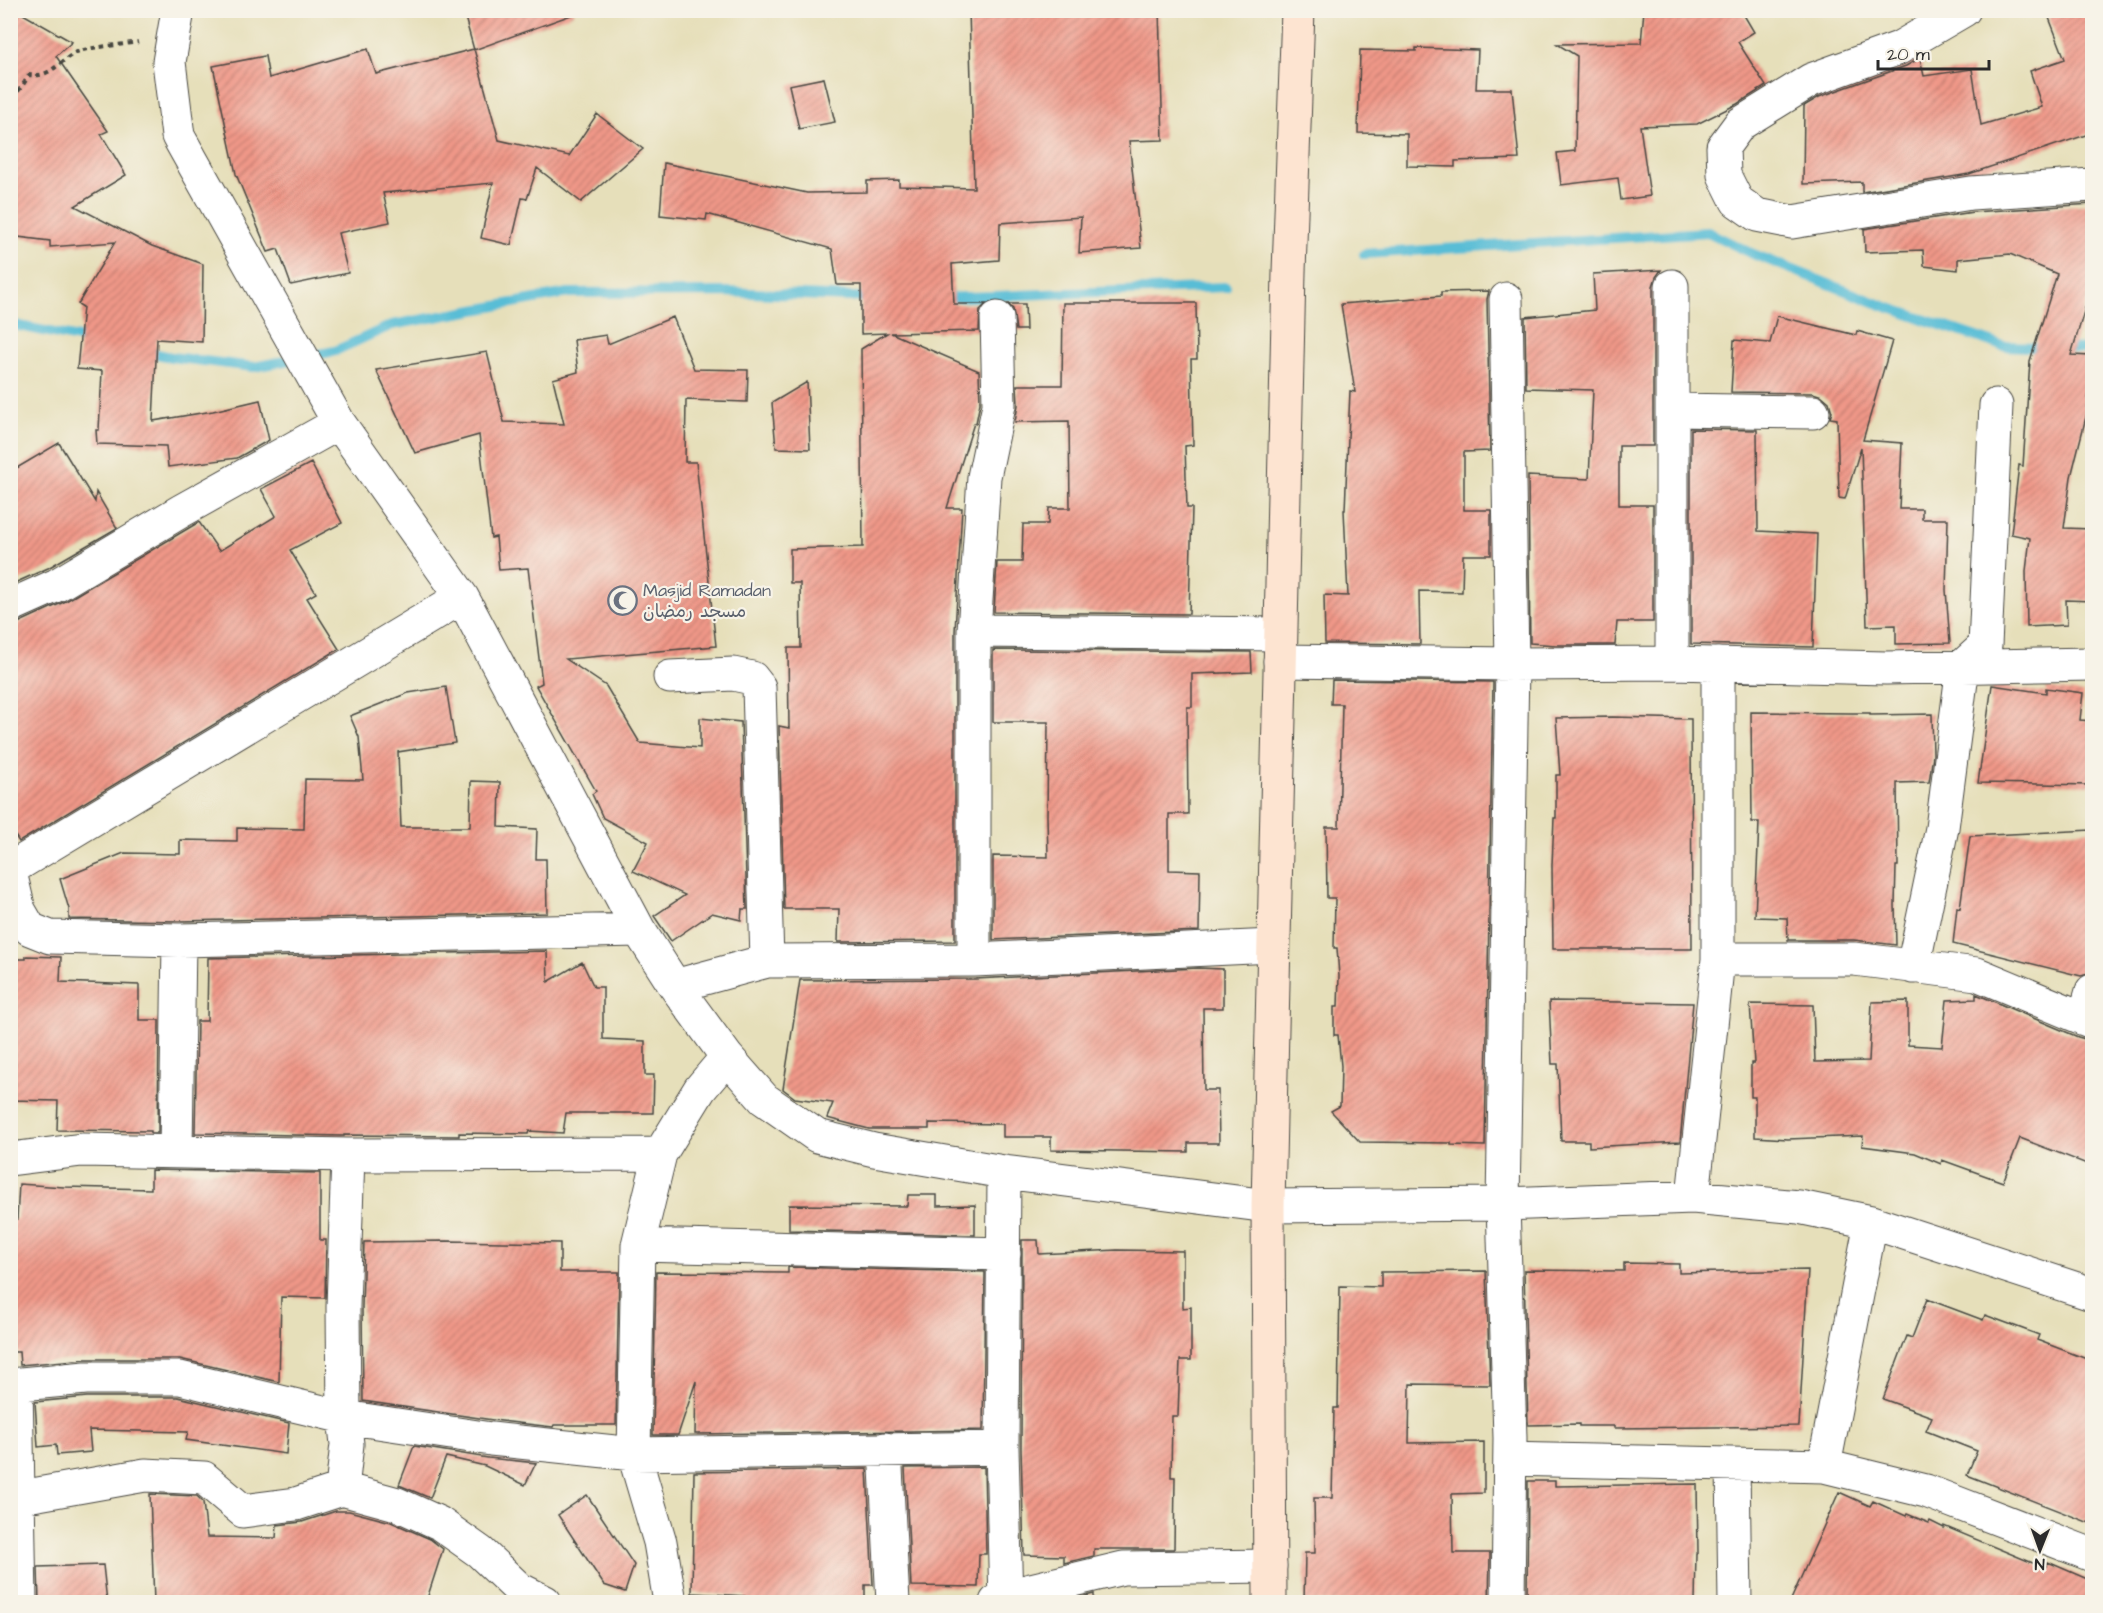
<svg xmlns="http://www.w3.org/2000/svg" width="2103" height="1613" font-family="'Architects Daughter','Playpen Sans Arabic',sans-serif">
  <defs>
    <pattern id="building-hatch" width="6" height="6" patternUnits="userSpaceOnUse" patternTransform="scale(1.5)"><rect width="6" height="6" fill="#f09888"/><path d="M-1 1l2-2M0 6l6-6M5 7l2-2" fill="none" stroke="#c37c6f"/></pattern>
  </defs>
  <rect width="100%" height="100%" fill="#f7f3e8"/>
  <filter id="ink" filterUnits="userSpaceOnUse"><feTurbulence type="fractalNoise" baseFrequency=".0167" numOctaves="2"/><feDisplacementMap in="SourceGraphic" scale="12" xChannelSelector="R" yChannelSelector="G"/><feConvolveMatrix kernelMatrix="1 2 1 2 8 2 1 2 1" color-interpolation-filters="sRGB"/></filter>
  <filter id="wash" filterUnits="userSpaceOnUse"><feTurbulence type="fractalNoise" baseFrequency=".008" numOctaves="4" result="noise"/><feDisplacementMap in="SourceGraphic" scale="24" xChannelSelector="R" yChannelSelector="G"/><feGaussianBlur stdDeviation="1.35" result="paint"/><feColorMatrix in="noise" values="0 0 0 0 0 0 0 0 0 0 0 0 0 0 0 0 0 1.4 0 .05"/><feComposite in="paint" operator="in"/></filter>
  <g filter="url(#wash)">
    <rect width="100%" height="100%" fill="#e6dfba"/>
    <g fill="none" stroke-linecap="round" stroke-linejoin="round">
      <!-- stream -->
      <path stroke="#58bdd6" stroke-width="10" d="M1364,254l344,-22 45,22 131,52 119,40 89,3
        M942,298l284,-11
        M10,324l83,17
        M143,351l28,6 83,10 81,-16 57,-26 176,-32 159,-1 148,6"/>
    </g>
    <g id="blocks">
      <!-- building -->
      <path fill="url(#building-hatch)" d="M10,10h6l56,32 -16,14 52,75 -7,3 25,41 -51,31 77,40 51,18 -1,78 -45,-3 -4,82 60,-10 47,-11 9,40 -32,18 -69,9 -2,-21 -69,-2 -1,-14h3l3,-59 -25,-2 6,-62 -5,-3 37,-62 -65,5v-6l-40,-5z
        M463,10h110l1,4 -100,36z
        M969,10h190l4,130 -34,1 12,107 -62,5 2,-36 -81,6 -1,37 -47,4 2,40h32l-6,6 -1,21 -88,2 88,38 1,32 -4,20h-2l-27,85h15l-7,123v310l-117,1 1,-33h-55l-5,-183 10,2 -1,-80h13l-1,-65h-10v-34l73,-2 -2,-198 26,-16 -26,1v-49h-24l-5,-36 -125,-35 -1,6 -46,-5 4,-52 143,30 60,-1v-11l32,-1v6l75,2z
        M1644,10h97l13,22 -16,10 28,44 -29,18 -40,20 -57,2 10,70 -29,4 -3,-22 -57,7 -4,-32 18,-2 2,-95 -20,-12 84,-1z
        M2046,10h46v123l-123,41 -107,18v-10l-59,2 1,-78 15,-9 87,-31 14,-8 4,18 48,-7 9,56 61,-18 -12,-36 35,-12z
        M1416,48l62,2 -2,39h36l7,70 -64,2v6l-48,-1v-32l-49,-1 2,-83 56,1z
        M368,49l8,25 98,-25 25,91 70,16 28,-42 46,35 -62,53 -44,-34 -10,31 -5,-1 -11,47 -30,-7 12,-55 -110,10 7,29 -52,11 10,40 -57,12 -13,-36 -10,3 -32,-78 -23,-108 52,-10 4,22z
        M824,78l11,44 -36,7 -10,-44z
        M2092,204v81l-21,70 21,1 -5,57 -16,64 -7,51 28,1v72l-26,-1 1,25 -40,2 -1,-56 4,-33 -19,-4 8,-69 4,1 7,-105 27,-87 -47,-20 -52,5v11l-34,-4 -1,-16 -58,2 -1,-23 109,-17z
        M1661,270l-5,7 -3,9v160h-34v59h34v117h-36l-2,23h-59l-26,-2 -2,-167 61,3 4,-89 -67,-2 -1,-71 70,-7 -2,-36z
        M1489,291l-2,8 3,152 -26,1v58h27v45h-28l-1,37 -43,-1 1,53 -95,-1 -1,-48 24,1 -4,-86h1l5,-119 5,1 -14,-88 100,-8v-4z
        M1063,303h133l1,56h-6l2,86 -8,1 2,62h5l-3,106 -195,-2 3,-50h25l1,-38h25l1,-16h21l-1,-87 -54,1 3,-17 -1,-20h45z
        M1008,304h17l1,26h-10l-3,-21z
        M1777,316l79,19 1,-4 35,10 -29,99 39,3 -3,66h23v10h26l-2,71 4,53 -54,1v-19l-29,1 -6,-179 -16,52 -6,-1 -2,-79 -7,-1 2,-6 -3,-10 -7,-6 -9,-3 -82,-1 3,-52 36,3z
        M673,317l21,52 54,1 -1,32 -61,-2 -1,62h11l20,184 -150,13 40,27 34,57 60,5v-30l41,4 6,187h-5l-1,11 -29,-7 -41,28 -17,-25 31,-21 -52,-24 15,-29 -45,-24 -11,-24 4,-3 -60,-105 6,-3 -14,-115 -29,2 -3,-33 -5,1 -12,-103 -64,18 -39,-83 111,-18 17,70 60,2 -11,-45 25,-7 -4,-32 32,-5 2,9z
        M807,382l3,67 -34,-1 -4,-45z
        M1691,429l66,1 1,101 59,3 -4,113 -122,-3z
        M59,443l36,59 1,-10 21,36 -69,40 -38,17v-113z
        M311,463l31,60 -52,27 26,43 -9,5 32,51 -320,193 -9,-14v-204l8,-1 48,-22 133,-79 20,29 57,-35 -15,-27z
        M993,650l258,2 1,20 -60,2v33h-5l1,107h-19v56l31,1 -1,60 -206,9v-84l55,1 -1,-41 1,-94h-55z
        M1332,680l161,2 -8,464 -34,-1v-2l-91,-1 -29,-31 9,-5 1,-40 -3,-31h-4v-28h4l1,-31 -2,-28h-3l1,-50h-8l-1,-71h13l3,-123h-11z
        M1992,685l54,8v-5l37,5 -3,27 12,1v64l-114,-2z
        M446,687l9,56 -57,9 3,75h69l1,-46 29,1 -1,45 38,2 -1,30h10l1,54 -368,8 -110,-2v-10l-9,-30 64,-26 56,1v-14l57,1v-13l67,1 1,-50 58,1 -4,-43 -9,-21 58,-23z
        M1751,712l101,1h18v2l62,-1 1,41 -4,27 -32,1 1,83h-2l-1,39 1,40 -42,-5h-66l-1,-22 -32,-1 4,-95h-7z
        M1613,717l78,2 1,230h-139l-1,-84 2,-47h2v-43h4l-4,-57z
        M2092,830v143l-11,3 -128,-32 4,-37 3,1 10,-72z
        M547,951l1,31 34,-20 12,25h9v52l42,2v34h9l-1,38h-87l-3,20 -34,-2 -1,3 -69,-1v3l-115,-1v1l-149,-3 2,-112h10l1,-63z
        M26,956l35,1 -1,25 79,3v35h20l-1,113h-7v-2l-94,-1 1,-29 -48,-1v-141h16z
        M1198,968l25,1v39h-20l1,82h14l1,53h-31v9l-137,-2v-13h-48v-13l-74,-1v6h-60l-42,-11 6,-15 -38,-5 -12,-9 17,-109 175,-1z
        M1976,994l102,43 14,4v125l-72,-28 -17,44 -61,-22 -1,4 -26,-11 -53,-7 1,-10 -75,3 -33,-2v-40h-4v-34h3l-4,-59 63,1 2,57 54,-1 3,-59 36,-1v44l34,2 5,-47 29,-1z
        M1549,1001l144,2 -13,139 -91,5v-6h-28l-3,-77h-6z
        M151,1170l169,3v67h6l-1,58 -44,-1 -2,85 -99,-23h-94l-66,6 -1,-13h-9v-133h7l2,-35 45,3 87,2z
        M908,1195h29v11l38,-1v30l-186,-5v-25l118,1z
        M1022,1240h16l1,14 78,-4 66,1v57l8,-1v53h-11l-2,56h-6l-1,61h4l-1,72h-80v7l-30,7v-7l-40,-1 -3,-107z
        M447,1241l113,2v29h59l-3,153h-62l-1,2 -60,-7 -130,-19 -1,-94 2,-65z
        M1624,1263l55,1v9l129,-3 -9,156 -185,2v-2h-35v-2l-51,1 -4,-155 100,1z
        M788,1267l197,5 -2,158 -288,4 1,-53 -18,54h-25l3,-163 132,1z
        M1486,1271l4,114 -80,-1 -1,59 75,-1v51l-32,1 1,59h37l-1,49h-185l1,-49h10l-1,-55h18l2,-90h4l2,-122 41,1v-15z
        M1927,1299l56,21 2,-5 54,20 -2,5 55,21v163l-125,-49 10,-24 -51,-20 6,-14 -49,-18 24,-63 5,2z
        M87,1397h91l111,26 -3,31 -100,-14 2,-8 -99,-2 2,22 -34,3 -1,-10 -18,2 -3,-45z
        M414,1446l74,12 48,5 -11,22 -40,-19 -39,-9 -16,41 -31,-13z
        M984,1467l2,87h-7l-1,33 -67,-1 -6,-118z
        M867,1469l6,116h-8v17h-120v-6l-53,-3 2,-121z
        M1528,1481h27v5l142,-2 1,69h-2l-1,49h-168z
        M1839,1492l31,14 3,-5 33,15 1,-2 22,9 1,-2 14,7v-2l101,42 3,-6 44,19v21h-302z
        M150,1494l47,2 6,6 4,35 69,1 1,-13 25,-3 34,-11h13l42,11 39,17 13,10 -17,53h-272z
        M587,1495l47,70 -9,27 -21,-7 -46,-70z
        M103,1565l4,37h-68l-1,-35z
        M1094,1594v8h-29v-1z"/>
    </g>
  </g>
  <g filter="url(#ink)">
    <use href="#blocks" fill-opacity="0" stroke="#474640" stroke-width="1.5"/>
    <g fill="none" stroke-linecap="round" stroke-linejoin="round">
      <defs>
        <path id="minor" d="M178,10l-9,52 9,74 161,287 123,174 177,333 36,56 52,71 37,42 53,37 57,14 130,22 264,34 235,-2 190,-7 106,10 72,15 221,72
          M1964,10l-65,38 -88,32 -71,44 -17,23 1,28 13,26 20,14 35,7 179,-29 121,-8
          M1672,286v377
          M1506,299l6,365 -9,540 7,234 -2,164
          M1673,410l140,2
          M10,606l47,-21 124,-74 158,-88
          M974,631l306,3
          M1280,661l232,3 160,-1 214,5 206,-4
          M670,677l63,-3 19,4 7,9 8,274
          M10,869l452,-272
          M10,872l9,38 11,19 20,8 129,3 460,-10
          M1718,959h136l123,15 115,48
          M974,960v-329l10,-154 15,-72 -2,-87
          M1913,967l29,-139 21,-162 22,-20 11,-241
          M675,986l92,-25 207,-1 299,-14
          M2084,1019l8,-28
          M176,1152l3,-212
          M10,1159l72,-9 266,5 312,-1
          M1004,1172l-2,276 4,154
          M1693,1197l25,-238v-295
          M638,1245l366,9
          M10,1385l76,-7h94l164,39 147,22 143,15 368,-6
          M16,1385l4,217
          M885,1449l8,153
          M1510,1459l314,7 102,25 166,64
          M1733,1465l2,137
          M1824,1466l47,-244
          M342,1489l5,-45 -3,-27 -1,-110 5,-152
          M10,1499l135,-24 59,3 39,33 53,-7 46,-15 55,15 42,19 41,29 39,37 26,13
          M670,1602l-10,-60 -26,-88 4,-209 22,-91 40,-65 27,-32
          M996,1602l10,-6 117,-28 147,-2"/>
        <path id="secondary" d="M1270,1602l-2,-396 21,-934 9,-262"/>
      </defs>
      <!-- minor casing -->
      <use href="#minor" stroke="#474640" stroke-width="35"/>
      <!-- secondary casing -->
      <use href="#secondary" stroke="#474640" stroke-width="35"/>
      <!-- path -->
      <path stroke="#474640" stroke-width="4" stroke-dasharray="4.5 4.5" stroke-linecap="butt" d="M10,96c9,-3 14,-13 19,-21 20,3 28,-11 44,-21 10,-7 50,-9 65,-12"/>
      <!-- minor -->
      <use href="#minor" stroke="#fff" stroke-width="33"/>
      <!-- secondary -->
      <use href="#secondary" stroke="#fde4d1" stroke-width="33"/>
    </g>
  </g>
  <!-- icons -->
  <defs>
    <symbol id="mosque-ring" viewBox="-11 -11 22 22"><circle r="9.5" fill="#f7f3e8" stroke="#6b7280" stroke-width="1.5"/><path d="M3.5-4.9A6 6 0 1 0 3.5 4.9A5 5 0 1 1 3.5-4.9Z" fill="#6b7280"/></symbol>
  </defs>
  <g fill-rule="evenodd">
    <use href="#mosque-ring" x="606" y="584" width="33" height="33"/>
  </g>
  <g text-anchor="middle" stroke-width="4.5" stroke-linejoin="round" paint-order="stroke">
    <!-- worship labels -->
    <g font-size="18" fill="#5b616d" stroke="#f7f3e8" text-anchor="start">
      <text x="643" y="596">Masjid Ramadan<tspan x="643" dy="21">مسجد رمضان</tspan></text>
    </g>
  </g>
  <!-- margin -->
  <rect width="2103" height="1613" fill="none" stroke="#f7f3e8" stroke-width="36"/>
  <!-- north arrow -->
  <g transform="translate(2040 1550) rotate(181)" stroke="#f7f3e8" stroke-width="4.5" paint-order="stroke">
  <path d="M0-4.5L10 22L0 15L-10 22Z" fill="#2b2b2b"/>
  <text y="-9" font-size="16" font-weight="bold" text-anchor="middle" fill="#2b2b2b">N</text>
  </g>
  <!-- scale -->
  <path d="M1878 60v9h111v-9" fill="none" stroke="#2b2b2b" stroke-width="3"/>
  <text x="1887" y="60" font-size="18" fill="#2b2b2b" stroke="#f7f3e8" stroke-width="4.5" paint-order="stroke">20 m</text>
</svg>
